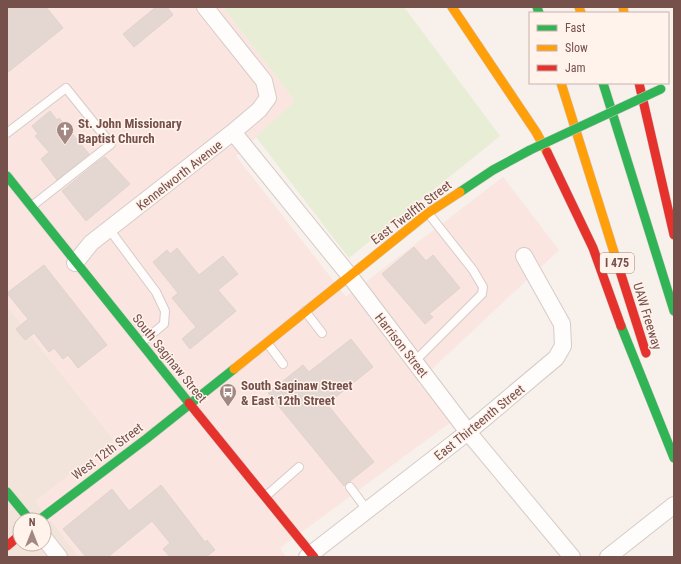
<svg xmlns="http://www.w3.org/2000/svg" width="681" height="564" font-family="'Roboto Condensed',sans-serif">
  <rect width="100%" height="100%" fill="#f7f0eb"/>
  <!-- residential -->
  <path fill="#f2e4db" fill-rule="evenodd" d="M7,306l107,134 -78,61 43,56h-72zM20,520h24v24h-24z"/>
  <!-- commercial -->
  <path fill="#fae5e1" d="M7,7h216l72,94 -59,55 110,141 157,-120 56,73 -141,132 33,40 -171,126 6,9h-207l-43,-56 78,-61 -107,-134z"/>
  <!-- green -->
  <path fill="#e8edd6" d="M223,7h181l96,129 -151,122 -93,-121 39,-36z"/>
  <!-- building -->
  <path fill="#e4d7d2" stroke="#e0d2cd" d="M7,7h39l17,21 -56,45z
    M156,7h11l6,8 -39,32 -11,-13z
    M50,111l7,9 2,-2 30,36 -32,26 -16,-21 8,-7 -14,-16 3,-2 -6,-8z
    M105,157l25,27 -44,37 -24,-30 34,-28z
    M414,247l12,14 7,-6 27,33 -31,26 4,3 -8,7 -43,-50z
    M177,248l22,27 24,-19 15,18 -20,16 18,21 -46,38 -8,-10 14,-12 -24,-29 6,-5 -25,-31 14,-12 3,4z
    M44,265l63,80 -29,23 -10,-13 -5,4 -9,-11 -5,4 -15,-19 -9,7 -9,-11 12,-10 -21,-26z
    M351,339l22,28 -46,37 47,58 -30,24 -76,-93 35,-28 6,7z
    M161,485l44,57 2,-2 8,10 -9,7h-36l-7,-8 7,-6 -18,-22 -44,36h-22l-23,-28 49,-40 17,22z"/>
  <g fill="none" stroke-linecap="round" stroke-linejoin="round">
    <defs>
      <path id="lane" d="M7,133l59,-45 45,56 -79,62
        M109,229l47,63 9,19 -1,13 -23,19
        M305,311l17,22
        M268,344l15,20
        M415,361l67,-67 1,-7 -10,-17 -45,-57
        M350,487l17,23
        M266,496l33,-29"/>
      <path id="street" d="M233,132l116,143 119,157 104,125
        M75,263l16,-20 142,-111 26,-22 9,-12 -4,-17 -59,-74
        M44,538l15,19
        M307,557l161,-125 88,-74 7,-12 -1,-22 -38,-68
        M608,557l66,-52"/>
      <path id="fast" d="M537,7l2,6
        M603,83l71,228
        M7,176l182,227
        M460,192l33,-22 37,-20
        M621,326l53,132
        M7,492l23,28
        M39,520l107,-81 88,-70"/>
      <path id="slow" d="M452,7l84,125 11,20
        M579,7l2,6
        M623,7l1,6
        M561,83l57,182
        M234,369l194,-156 32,-21"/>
      <path id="jam" d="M639,83l35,152
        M547,152l46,96 28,78
        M618,265l28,88
        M189,403l125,154
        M7,546l13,-11"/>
    </defs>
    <!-- lane casing -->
    <use href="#lane" stroke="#d6cbc8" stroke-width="10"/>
    <!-- street casing -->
    <use href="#street" stroke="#d6cbc8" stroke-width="18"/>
    <!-- fast casing -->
    <use href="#fast" stroke="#d6cbc8" stroke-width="10"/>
    <!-- slow casing -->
    <use href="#slow" stroke="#d6cbc8" stroke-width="10"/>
    <!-- jam casing -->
    <use href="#jam" stroke="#d6cbc8" stroke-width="10"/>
    <!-- lane -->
    <use href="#lane" stroke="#fefdfc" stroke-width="8"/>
    <!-- street -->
    <use href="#street" stroke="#fefdfc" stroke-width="16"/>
    <!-- fast -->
    <use href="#fast" stroke="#30b455" stroke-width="9"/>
    <!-- slow -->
    <use href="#slow" stroke="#ff9f0a" stroke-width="9"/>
    <!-- jam -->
    <use href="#jam" stroke="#e5322d" stroke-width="9"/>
    <defs>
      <path id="fast-bridge" d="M530,150l131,-61"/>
    </defs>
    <!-- fast-bridge casing -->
    <use href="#fast-bridge" stroke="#d6cbc8" stroke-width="10" stroke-linecap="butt"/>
    <!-- fast-bridge -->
    <use href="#fast-bridge" stroke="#30b455" stroke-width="9"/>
  </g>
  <!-- icons -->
  <defs>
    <symbol id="church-pin" viewBox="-11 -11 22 30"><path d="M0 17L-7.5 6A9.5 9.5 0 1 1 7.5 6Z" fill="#a38882" stroke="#fff3ec"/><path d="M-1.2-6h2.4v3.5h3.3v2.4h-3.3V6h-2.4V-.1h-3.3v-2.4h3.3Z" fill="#fff"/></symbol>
    <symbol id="bus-pin" viewBox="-11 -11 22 30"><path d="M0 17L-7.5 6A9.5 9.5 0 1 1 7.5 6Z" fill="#a38882" stroke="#fff3ec"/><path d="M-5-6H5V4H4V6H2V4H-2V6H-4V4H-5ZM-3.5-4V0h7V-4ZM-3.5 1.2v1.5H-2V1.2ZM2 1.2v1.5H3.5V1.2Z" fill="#fff"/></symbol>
  </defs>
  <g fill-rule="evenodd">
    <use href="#church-pin" x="55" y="120" width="20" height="27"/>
    <use href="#bus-pin" x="218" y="382" width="20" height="27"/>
  </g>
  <g text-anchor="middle" stroke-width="3" stroke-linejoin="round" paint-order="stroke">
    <!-- shield labels -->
    <rect fill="#fff3ec" stroke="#9f817b" stroke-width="1" x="600" y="253" width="34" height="20" rx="3"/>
    <g font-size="12" font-weight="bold" fill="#76504a">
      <text x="617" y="267">I 475</text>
    </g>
    <!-- poi labels -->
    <g font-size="13" font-weight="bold" fill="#76504a" stroke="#fff3ec" text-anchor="start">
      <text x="78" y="128">St. John Missionary<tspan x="78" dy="15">Baptist Church</tspan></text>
      <text x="241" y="390">South Saginaw Street<tspan x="241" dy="15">&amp; East 12th Street</tspan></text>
    </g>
    <!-- street labels -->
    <g font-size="13" fill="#76504a" stroke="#fff3ec">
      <text transform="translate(179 175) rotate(-38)" y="5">Kennelworth Avenue</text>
      <text transform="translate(411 212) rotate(-37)" y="5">East Twelfth Street</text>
      <text transform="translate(648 316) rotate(73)" y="5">UAW Freeway</text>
      <text transform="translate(402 345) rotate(52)" y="5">Harrison Street</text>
      <text transform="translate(170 358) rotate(51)" y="5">South Saginaw Street</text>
      <text transform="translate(479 422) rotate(-39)" y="5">East Thirteenth Street</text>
      <text transform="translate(107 451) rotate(-37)" y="5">West 12th Street</text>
    </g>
  </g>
  <!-- border -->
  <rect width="681" height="564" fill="none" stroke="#76504a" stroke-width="16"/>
  <!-- legend -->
  <rect x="529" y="12" width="140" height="72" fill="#fff3ec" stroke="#c8b2ab"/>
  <rect x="537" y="25" width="20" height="6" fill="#30b455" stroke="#c8b2ab"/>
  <text x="565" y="32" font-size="12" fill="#76504a">Fast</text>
  <rect x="537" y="45" width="20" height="6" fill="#ff9f0a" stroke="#c8b2ab"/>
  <text x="565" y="52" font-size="12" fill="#76504a">Slow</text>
  <rect x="537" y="65" width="20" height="6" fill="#e5322d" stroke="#c8b2ab"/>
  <text x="565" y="72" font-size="12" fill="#76504a">Jam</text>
  <!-- north arrow -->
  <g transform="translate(32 532)"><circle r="19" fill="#fff3ec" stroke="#c8b2ab"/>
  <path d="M0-3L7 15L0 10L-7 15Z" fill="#a38882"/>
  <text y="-6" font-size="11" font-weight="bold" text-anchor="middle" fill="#76504a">N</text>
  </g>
</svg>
